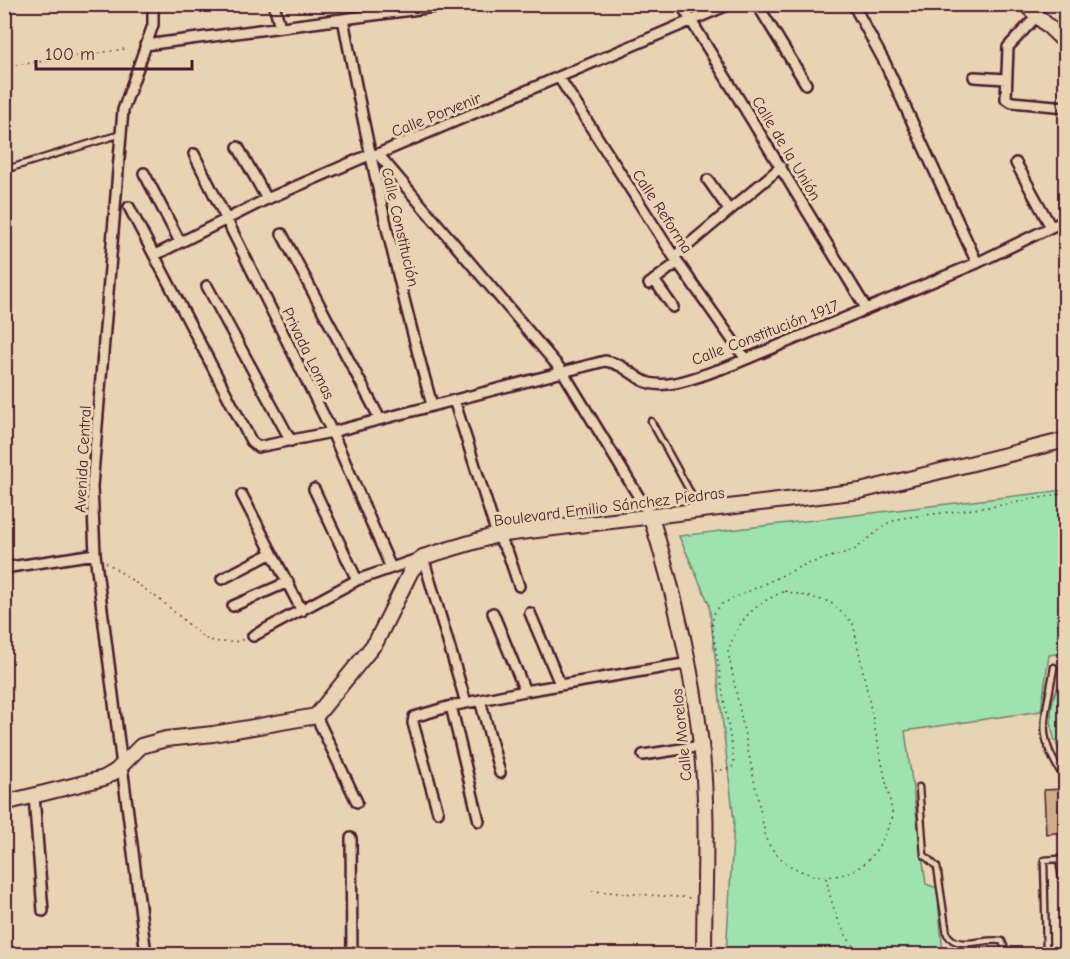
<svg xmlns="http://www.w3.org/2000/svg" width="1070" height="959" font-family="'Comic Neue',sans-serif">
  <rect width="100%" height="100%" fill="#e8d3b2"/>
  <filter id="ink" filterUnits="userSpaceOnUse"><feTurbulence type="fractalNoise" baseFrequency=".0167" numOctaves="2"/><feDisplacementMap in="SourceGraphic" scale="12" xChannelSelector="R" yChannelSelector="G"/><feConvolveMatrix kernelMatrix="1 2 1 2 8 2 1 2 1" color-interpolation-filters="sRGB"/></filter>
  <g filter="url(#ink)">
    <!-- green -->
    <path fill="#9ee3af" stroke="#74816d" stroke-width="1.5" d="M1065,490v163l-16,2 -8,56 -136,20 21,153 11,4 6,66h-217l8,-133 -25,-217 -30,-68z
      M1065,677v81c-18,-21 -19,-60 0,-81z"/>
    <!-- building -->
    <path fill="#d0ad8b" stroke="#4a1f2b" stroke-width="1.5" d="M1063,789l2,43 -19,2 -2,-44z"/>
    <g fill="none" stroke-linecap="round" stroke-linejoin="round">
      <defs>
        <path id="lane" d="M4,170l117,-36
          M651,421l48,87
          M1054,667c-8,52 -21,67 12,113
          M919,787l5,68 13,12 10,67c11,18 37,3 55,7l5,13
          M1066,907l-7,-48 -15,1 2,91h20"/>
        <path id="street" d="M274,4l6,23
          M681,4l185,304
          M757,4l49,80
          M853,4l32,59 92,200
          M1037,16l-29,31 -2,52 6,3 54,5
          M343,19c25,130 53,258 89,386
          M145,45l312,-41
          M974,77l32,2
          M560,79l114,178 71,101
          M238,147l29,52
          M194,154l138,278 59,136
          M378,154l185,218 88,145
          M1016,163l35,64
          M144,173l36,69
          M708,180l21,30
          M129,207l122,234 7,6 74,-15 273,-71c16,2 24,11 37,19 23,13 61,-6 85,-13l250,-104 89,-43
          M282,234l98,185
          M155,255l112,-56 102,-44 9,-1 352,-150
          M674,257l107,-90
          M654,280l19,27
          M649,284l29,-22
          M207,286l84,155
          M454,400l43,135 11,18 11,33
          M314,489l43,91
          M242,495l60,116
          M4,568l91,-14
          M222,579l50,-26
          M233,606l55,-24
          M493,613l32,78
          M530,613l30,71
          M253,636l104,-56 66,-23 43,146
          M480,700l20,73
          M451,706l28,115
          M316,716l41,86
          M643,755l58,-9
          M34,796l9,115
          M438,812l-25,-89 1,-6 37,-11 74,-15 164,-28
          M351,838l1,116
          M146,954l-51,-400 -3,-67 31,-377 30,-85v-21"/>
        <path id="secondary" d="M1025,4l41,39
          M651,517c23,75 41,149 50,227 8,69 3,141 3,210
          M4,803l100,-25 12,-7 25,-25 25,-7 47,-5 103,-18 60,-74 35,-71 12,-14 74,-22 363,-44 206,-51"/>
      </defs>
      <!-- lane casing -->
      <use href="#lane" stroke="#4a1f2b" stroke-width="9"/>
      <!-- street casing -->
      <use href="#street" stroke="#4a1f2b" stroke-width="14"/>
      <!-- secondary casing -->
      <use href="#secondary" stroke="#4a1f2b" stroke-width="18"/>
      <!-- path -->
      <path stroke="#4a1f2b" stroke-width="1.5" stroke-dasharray="1.5 4.5" stroke-linecap="butt" d="M4,67l121,-18
        M106,562l57,40 41,36c12,5 28,6 40,1
        M785,591l45,11 23,21 40,193c-7,17 -16,39 -32,50 -32,22 -78,7 -95,-27l-38,-187c11,-34 25,-47 57,-61z
        M715,771l17,-3 2,-7 -22,-135 2,-13 8,-9 82,-39 50,-15 34,-27 14,-5 95,-12 69,-13
        M826,878c6,29 14,54 34,76
        M592,891l101,7"/>
      <!-- lane -->
      <use href="#lane" stroke="#e8d3b2" stroke-width="4.5"/>
      <!-- street -->
      <use href="#street" stroke="#e8d3b2" stroke-width="9"/>
      <!-- secondary -->
      <use href="#secondary" stroke="#e8d3b2" stroke-width="14"/>
    </g>
  </g>
  <g text-anchor="middle" stroke-width="6" stroke-linejoin="round" paint-order="stroke">
    <!-- street labels -->
    <g font-size="16" fill="#4a1f2b" stroke="#e8d3b2">
      <text transform="translate(436 114) rotate(-22)" y="6">Calle Porvenir</text>
      <text transform="translate(787 148) rotate(59)" y="6">Calle de la Unión</text>
      <text transform="translate(663 211) rotate(57)" y="6">Calle Reforma</text>
      <text transform="translate(401 227) rotate(77)" y="6">Calle Constitución</text>
      <text transform="translate(765 332) rotate(-21)" y="6">Calle Constitución 1917</text>
      <text transform="translate(309 353) rotate(64)" y="6">Privada Lomas</text>
      <text transform="translate(82 459) rotate(-87)" y="6">Avenida Central</text>
      <text transform="translate(609 506) rotate(-7)" y="6">Boulevard Emilio Sánchez Piedras</text>
      <text transform="translate(681 735) rotate(-96)" y="6">Calle Morelos</text>
    </g>
  </g>
  <!-- margin -->
  <rect width="1070" height="959" fill="none" stroke="#e8d3b2" stroke-width="24"/>
  <rect x="12" y="12" width="1046" height="935" fill="none" stroke="#4a1f2b" stroke-width="2" filter="url(#ink)"/>
  <!-- scale -->
  <path d="M36 60v9h156v-9" fill="none" stroke="#4a1f2b" stroke-width="3"/>
  <text x="45" y="60" font-size="18" fill="#4a1f2b" stroke="#e8d3b2" stroke-width="4.5" paint-order="stroke">100 m</text>
</svg>
